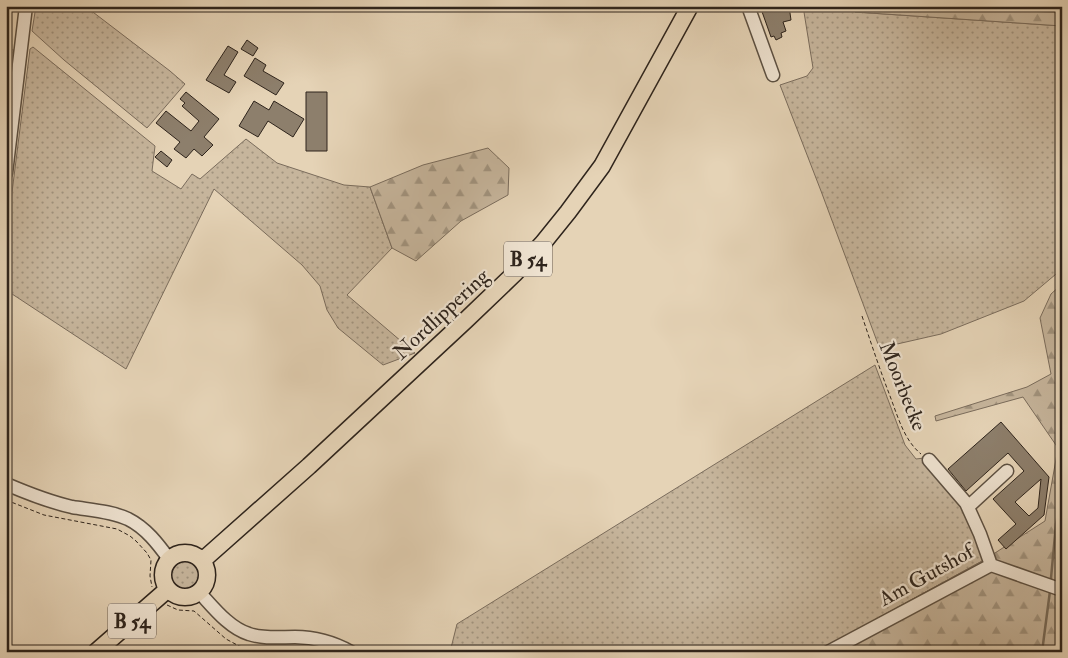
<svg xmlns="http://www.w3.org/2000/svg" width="1068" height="658" font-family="'IM FELL Double Pica',serif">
  <defs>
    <pattern id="grass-dots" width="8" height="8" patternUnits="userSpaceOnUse" patternTransform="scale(1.25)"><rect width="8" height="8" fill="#c6b59c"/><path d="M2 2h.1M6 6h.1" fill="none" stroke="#a1937e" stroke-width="1.8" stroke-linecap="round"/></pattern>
    <pattern id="forest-firs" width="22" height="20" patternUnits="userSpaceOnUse" patternTransform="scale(1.25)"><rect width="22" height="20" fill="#c6b59c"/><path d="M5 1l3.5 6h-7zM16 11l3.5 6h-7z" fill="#a1937e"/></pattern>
  </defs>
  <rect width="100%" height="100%" fill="#e5d3b6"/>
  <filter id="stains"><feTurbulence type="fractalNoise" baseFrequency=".004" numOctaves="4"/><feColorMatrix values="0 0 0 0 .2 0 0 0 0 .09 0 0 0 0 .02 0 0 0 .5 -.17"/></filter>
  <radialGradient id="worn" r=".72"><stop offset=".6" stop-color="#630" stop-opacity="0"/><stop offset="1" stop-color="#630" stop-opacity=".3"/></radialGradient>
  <!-- grass -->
  <path fill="url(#grass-dots)" stroke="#7a6c5c" d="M36,6h49l85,65 15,13 -38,44 -83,-68 -32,-29z
    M803,6h52v6l207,14v243l-38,32 -83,33 -57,13 -6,-3 -57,-153 -41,-106 27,-9 6,-8z
    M33,47l122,99 -3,25 29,18 11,-15 8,5 46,-40 31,24 67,22 26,2 22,61 -45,47 68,58 -32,12 -45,-37 -11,-18 -7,-24 -18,-21 -88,-76 -88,180 -120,-79v-50l24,-191z
    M6,49l8,1 -8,63z
    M875,365l30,80 11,14 8,-1 38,47 16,33 6,22 -168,92h-366l7,-28z
    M168 575a17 17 0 1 1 34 0a17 17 0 1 1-34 0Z
    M1060,607l2,1v44h-6z"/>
  <!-- forest -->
  <path fill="url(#forest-firs)" stroke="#7a6c5c" d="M855,6h88l119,7v13l-207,-14z
    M488,148l21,20 -1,27 -47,26 -45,40 -24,-13 -22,-61 53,-22z
    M1062,284v290l-2,7 2,1v26h-2l-4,44h-240l168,-92 61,-39 13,-73 -35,-51 -87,24 -1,-5 92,-29 24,-13 -11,-56 11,-24z"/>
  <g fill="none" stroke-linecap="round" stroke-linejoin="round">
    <!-- stream -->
    <path stroke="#776a59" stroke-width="2.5" d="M1051,578l5,-54 6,-30
      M1042,652l8,-61"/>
  </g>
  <!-- building -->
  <path fill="#8d7f6c" stroke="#2e241c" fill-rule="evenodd" d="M760,6h29l2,14 -8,2 3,9 -5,2 1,4 -6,3 -2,-4 -3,1z
    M247,40l11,8 -5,8 -12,-7z
    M228,46l10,6 -14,23 12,7 -7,11 -23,-13z
    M255,58l11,7 -3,6 21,12 -8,12 -32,-19z
    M186,92l33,27 -15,18 9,8 -11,11 -8,-7 -8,9 -12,-9 6,-7 -24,-19 10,-12 25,20 8,-10 -17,-15 3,-3 -5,-4z
    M306,92h21v59h-21z
    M254,101l15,9 5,-9 30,18 -11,18 -25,-16 -10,16 -19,-11z
    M161,151l11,9 -5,7 -12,-10z
    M1001,422l48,55 -5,38 -38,34 -8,-9 18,-16 -23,-25 31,-28 -16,-18 -42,38 -18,-22zM1041,479l-3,29 -9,8 -14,-14z"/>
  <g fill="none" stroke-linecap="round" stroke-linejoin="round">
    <defs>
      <path id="minor" d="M748,6l25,69
        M6,173l20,-167
        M6,484c21,9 44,18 66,23 18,3 39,4 56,12 18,9 30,25 41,40
        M968,507l39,-36
        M991,565l71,25
        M199,592c14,15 30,36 50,42 15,5 31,3 46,3 20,0 38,5 56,15
        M828,652l163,-87 -11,-31 -14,-31 -37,-43"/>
      <path id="major" d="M163 575a22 22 0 1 1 44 0a22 22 0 1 1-44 0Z
        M202,561l107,-95 157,-146 48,-46 29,-31 25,-31 34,-46 88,-160
        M96,652l72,-63"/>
    </defs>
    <!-- minor casing -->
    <use href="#minor" stroke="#5c5042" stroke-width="15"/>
    <!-- major casing -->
    <use href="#major" stroke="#2e241c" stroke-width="19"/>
    <!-- path -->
    <path stroke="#2e241c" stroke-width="1" stroke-dasharray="4 2.5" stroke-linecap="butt" d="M862,316c9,27 18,54 28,80 8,21 14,44 31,58
      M6,500l38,15 73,14 13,7 6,5 11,12 4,7 -1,16 2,11
      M167,605l11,5 16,1 32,28 13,7 15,4 15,2
      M271,652h37"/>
    <!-- minor -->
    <use href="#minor" stroke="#eee2d0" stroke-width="12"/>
    <!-- major -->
    <use href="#major" stroke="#e5d3b6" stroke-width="16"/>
  </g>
  <g text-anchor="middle" stroke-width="4.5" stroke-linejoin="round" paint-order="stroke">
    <!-- shield labels -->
    <g fill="#eee2d0" stroke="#685d52" stroke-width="1">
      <rect x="504" y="241.5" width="48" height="35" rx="4"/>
      <rect x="108" y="603.5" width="48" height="35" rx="4"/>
    </g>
    <g font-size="20" font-weight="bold" fill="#2e241c">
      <text x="528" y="266">B 54</text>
      <text x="132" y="628">B 54</text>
    </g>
    <!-- street labels -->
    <g font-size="21" fill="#2e241c" stroke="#eee2d0">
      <text transform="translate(441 314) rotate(-43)" y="7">Nordlippering</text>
      <text transform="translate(903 386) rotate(68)" y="7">Moorbecke</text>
      <text transform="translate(926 575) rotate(-29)" y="7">Am Gutshof</text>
    </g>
  </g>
  <!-- margin -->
  <rect width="1068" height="658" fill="none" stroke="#e5d3b6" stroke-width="25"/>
  <rect x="8" y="8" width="1053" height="643" fill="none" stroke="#2e241c" stroke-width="2.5"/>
  <rect x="12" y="12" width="1043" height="633" fill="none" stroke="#2e241c"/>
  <rect width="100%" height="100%" filter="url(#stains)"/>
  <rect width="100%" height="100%" fill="url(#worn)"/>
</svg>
